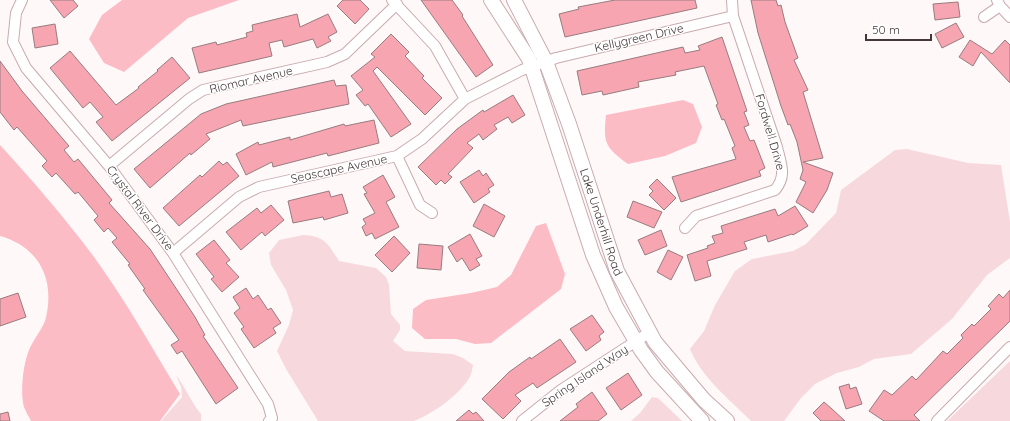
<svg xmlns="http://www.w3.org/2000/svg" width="1010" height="421" font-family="Quicksand,sans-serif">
  <rect width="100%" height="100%" fill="#fff8f9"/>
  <!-- green -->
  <path fill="#f7d9dd" d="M907,149l61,14 33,2 9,57v36l-23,17 -35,44 -41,35 -37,5 -15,8 -22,6 -22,11 -14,14 -17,23h-33c-21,-21 -50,-44 -61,-72l14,-18 11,-26 20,-34 17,-12 41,-8 13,-7 30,-31 5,-23 54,-40z
    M303,235c22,1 25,9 36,26l37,7 10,9 3,8 2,29 9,11v5l-7,11 12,10 48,3 10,4 10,7c-1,5 -2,11 -5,15 -12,17 -34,33 -54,41h-96l-32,-52 -9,-18 12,-26 4,-15 -7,-20 -15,-25 -2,-12 10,-13z
    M1010,361v60h-63z
    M176,375c10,13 15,27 25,39v7h-40l21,-24 -1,-10z
    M652,397l6,1 24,23h-51l9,-8z"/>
  <!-- water -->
  <path fill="#fcbcc5" d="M122,0h117l-51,18 -64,54 -20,-9 -15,-24 13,-24z
    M683,100l10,4 9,23 -6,16 -31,13 -37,8c-23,-17 -25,-21 -22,-49z
    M0,145c33,36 65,73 94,112 32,44 58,91 86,137l-20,27h-129c-2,-4 -5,-9 -7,-14 -4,-14 -1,-43 5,-57 4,-10 12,-19 16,-29 11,-40 -5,-74 -45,-85z
    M546,223l19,51 -4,15 -70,54 -16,1 -19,-5h-31l-13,-11 1,-19 13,-9 45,-7 26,-6 14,-12 25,-49z"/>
  <!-- building -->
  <path fill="#f8a5b2" stroke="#977c7f" d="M50,0h23l5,6 -14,12z
    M343,0h17l9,9 -14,15 -18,-18z
    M421,0h31l11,15 -1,1 31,49 -17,12z
    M615,0h80l2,8 -132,29 -6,-23 20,-5 -1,-2z
    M751,0h25l2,6 3,-1 4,17 13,36 -4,2 14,30 -5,2 20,66 -20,4 30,11 -6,17 -14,23 -17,-11 10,-20 -6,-3 3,-9 -6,-28 -7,-18 -2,1 -7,-19 -23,-73z
    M958,2l2,15 -25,3 -2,-16z
    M297,14l3,13 28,-13 9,18 -9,5 3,4 -14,7 -4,-9 -29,8 -2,-7 -13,3 3,13 -73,17 -7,-25 24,-6 1,3 30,-8 -1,-4 7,-2 -1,-6z
    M956,23l8,14 -22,11 -7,-14z
    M55,24l3,20 -23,4 -3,-20z
    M391,34l18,18 -4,4 19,20 -2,2 20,20 -17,17 -48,-48 -4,4 38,53 -20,13 -23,-33 -3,2 -9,-11 7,-5 -12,-14 24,-19 -4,-3z
    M722,37l25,74 -3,1 5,13 -5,2 6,14 4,-1 11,28 -6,3 2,5 -80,26 -9,-25 64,-18 -4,-11 3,-2 -11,-27 -2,1 -6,-15 2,-1 -14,-38 -29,6 1,3 -38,7 1,5 -36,8 -1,-4 -20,4 -5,-24 106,-24 2,6 15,-3 -2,-4z
    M970,40l22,14 13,-14 5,5v38l-29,-31 -8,14 -14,-9z
    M70,51l46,54 23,-17 -1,-1 20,-16 -1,-1 15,-13 18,21 -78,63 -16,-19 7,-5 -13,-15 -7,6 -33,-40z
    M0,61l22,30 47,55 -5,4 10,12 4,-3 34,41 -3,3 41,46 45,68 10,18 -2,1 35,52 -22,16 -34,-53 -5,3 -6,-9 8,-5 -36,-50 2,-1 -17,-24 2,-1 -18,-22 5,-4 -9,-10 -4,4 -10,-12 4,-4 -20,-24 -3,2 -19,-21 -4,4 -10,-11 5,-5 -30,-34 -3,3 -14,-18z
    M334,80l2,6 10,-1 3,19 -106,22 -2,-6 -35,14 4,5 -19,16 -1,-2 -40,35 -16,-19 67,-55 25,-10z
    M513,95l12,20 -13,8 -4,-6 -14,8 3,4 -14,11 -4,-6 -12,9 6,5 -25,26 4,3 -7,7 -4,-4 -5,5 -18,-18 39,-38 26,-19 1,2z
    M374,120l5,23 -51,13 -1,-3 -54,14 -1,-5 -26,13 -10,-21 22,-12 1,3 31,-8v3l54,-16 1,2z
    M219,161l4,4 4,-3 12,14 -60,50 -16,-18 37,-33 2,2z
    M479,170l4,6 3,-3 8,12 -6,4 2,3 -16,11 -14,-21z
    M383,175l12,22 -9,5 13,25 -24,12 -3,-6 -6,3 -4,-9 4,-3 -3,-5 12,-6 -11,-19 3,-1 -4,-6z
    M657,179l19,19 -12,12 -15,-15 4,-4 -4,-4z
    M329,191l2,6 11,-3 6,19 -24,7 -1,-3 -30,6 -5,-22z
    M633,201l29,11 -8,16 -27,-11z
    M484,204l21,12 -11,21 -21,-11z
    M271,205l13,15 -19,16 -3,-4 -21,18 -15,-18 31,-24 4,5z
    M795,206l13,20 -15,9 -1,-1 -24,8 -2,-7 -22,7 3,7 -40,12 4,15 -16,5 -8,-26 21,-7 -1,-2 8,-3 -3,-7 11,-3 -2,-7 54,-17 3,7z
    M661,230l6,16 -22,9 -7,-15z
    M470,234l12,22 -6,3 4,6 -10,6 -8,-13 -5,4 -9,-15z
    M394,236l16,17 -18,19 -17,-17z
    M214,240l16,20 -4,3 13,14 -17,15 -11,-13 3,-2 -18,-23z
    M419,244l24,2 -2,24 -24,-2z
    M668,250l15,7 -12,23 -14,-8z
    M246,288l7,11 5,-4 10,15 3,-2 10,15 -8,5 3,5 -22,15 -13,-19 3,-2 -10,-14 6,-5 -7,-11z
    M1010,290v31l-96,94 6,6h-36l-15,-10 15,-21 8,5 20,-19 4,4 27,-29 4,3 16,-16 -2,-3 11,-11 2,2 17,-17 -3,-3 11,-12 4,4z
    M18,293l8,24 -26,9v-27z
    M592,315l12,17 -5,4 2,4 -15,11 -16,-22z
    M560,339l16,23 -39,26 -4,-5 -18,12 6,6 -18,18 -21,-20 27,-27 21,-15 1,2z
    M628,373l14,22 -21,15 -15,-22z
    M849,384l1,5 6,-2 6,17 -16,5 -7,-22z
    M592,392l15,22 -9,7h-38l18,-14 -2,-3z
    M824,402l8,7 13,12h-24l-8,-8z
    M469,410l4,4 3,-2 8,9h-28z
    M8,412l2,9h-10v-7z"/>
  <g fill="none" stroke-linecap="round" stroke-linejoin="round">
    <defs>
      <path id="street" d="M22,0l-6,13 -3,29 13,26 83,98 64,87 95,151 4,14 -3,3
        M392,0l43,46 30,53
        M997,0l3,6 10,11
        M984,17l16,-11
        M397,156l23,49 12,8
        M109,166l80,-67 14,-9 124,-28 18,-8 52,-50
        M685,228l11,-12 79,-26c12,-14 6,-26 2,-43l-44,-131 -1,-16
        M173,253l66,-56 20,-10 138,-31 25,-17 43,-40 57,-29 34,-12 177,-42
        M522,421l39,-31 89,-58
        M937,421l73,-74"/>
      <g id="secondary">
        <path d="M491,0l38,59 64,196 23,52 25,43 16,22 45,49"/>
        <path id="s1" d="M514,0l32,62 23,62 48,147 38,71 49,58 23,21"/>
      </g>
    </defs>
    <!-- street casing -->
    <use href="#street" stroke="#c9abaf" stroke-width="12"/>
    <!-- secondary casing -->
    <use href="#secondary" stroke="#c9abaf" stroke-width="16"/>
    <!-- street -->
    <use href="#street" stroke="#fff" stroke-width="10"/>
    <!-- secondary -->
    <use href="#secondary" stroke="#fff" stroke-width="14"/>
  </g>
  <g text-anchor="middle" stroke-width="3" stroke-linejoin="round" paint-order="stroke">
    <!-- street labels -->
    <g font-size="12" fill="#443739" stroke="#fff">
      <text transform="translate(639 38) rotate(-13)" y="4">Kellygreen Drive</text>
      <text transform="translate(251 80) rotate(-13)" y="4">Riomar Avenue</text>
      <text transform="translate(770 132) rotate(74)" y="4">Fordwell Drive</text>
      <text transform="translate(339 169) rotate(-12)" y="4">Seascape Avenue</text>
      <text transform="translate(140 208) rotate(53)" y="4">Crystal River Drive</text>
      <text dy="4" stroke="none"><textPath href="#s1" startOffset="239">Lake Underhill Road</textPath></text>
      <text transform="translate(585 376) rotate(-34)" y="4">Spring Island Way</text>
    </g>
  </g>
  <!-- scale -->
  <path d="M866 34v6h65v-6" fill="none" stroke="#443739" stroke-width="2"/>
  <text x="872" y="34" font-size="12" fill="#443739" stroke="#ffffff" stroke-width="3" paint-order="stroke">50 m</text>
</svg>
